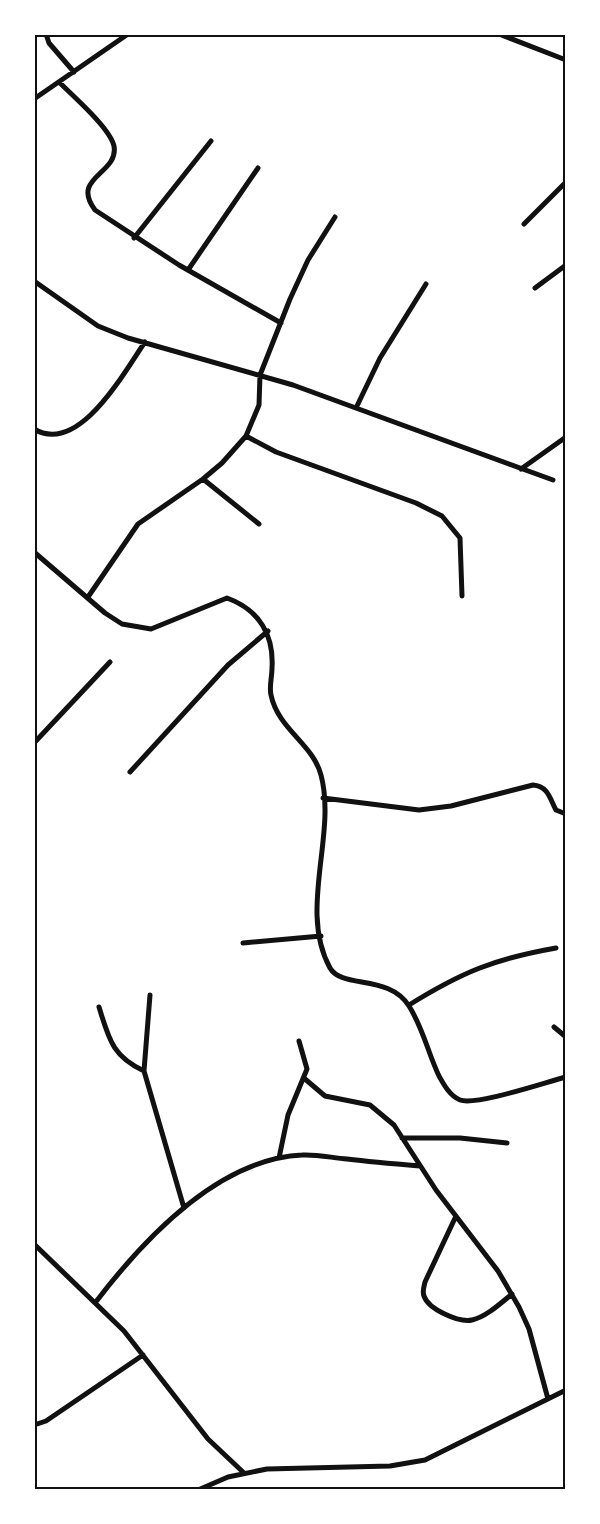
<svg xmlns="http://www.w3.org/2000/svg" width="600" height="1524" font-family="'Crimson Pro',serif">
  <rect width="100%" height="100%" fill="#fff"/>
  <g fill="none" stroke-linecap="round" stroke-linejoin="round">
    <!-- minor -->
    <path stroke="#111" stroke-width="5" d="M46,34l3,9 25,29
      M499,34l67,26
      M59,82c14,14 51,46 55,64 5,28 -44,31 -19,64l84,55 102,58
      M34,99l94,-65
      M524,224l42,-42
      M134,238l77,-97
      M188,270l70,-102
      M34,281l64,45 30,12 165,47 260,95
      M535,288l31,-23
      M356,408l24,-50 46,-74
      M34,429c45,27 90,-57 111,-87
      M246,436l30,16 140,51 26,13 18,22 2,58
      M521,469l45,-32
      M203,479l56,45
      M34,552l71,61 17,11 29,5 76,-31c33,12 47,38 45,70 0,9 -3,19 -1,27 7,34 42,49 50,80 16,60 -23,135 9,193 12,21 59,6 79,38 14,22 19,47 30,70 5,9 11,20 21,24 16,6 86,-18 106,-23
      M88,597l50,-73 65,-45 19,-16 24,-27 13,-31 1,-30 30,-76 18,-39 27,-43
      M34,743l76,-81
      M130,772l98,-107 40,-34
      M323,798l96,12 32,-4 82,-21c15,1 17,14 23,25l10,4
      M243,943l78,-7
      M150,995l-6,76 40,137
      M409,1005c53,-33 85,-46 147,-57
      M99,1007c10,32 13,49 45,64
      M554,1027l12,10
      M305,1079l20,17 45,9 24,20 42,65 62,81 21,36 10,22 19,70
      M402,1138h58l47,5
      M279,1158l9,-43 19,-46 -8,-28
      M456,1216l-31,66c-1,5 -3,9 -1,14 4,13 35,27 48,24 14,-3 29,-17 40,-26
      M34,1244l90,87 84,108 36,34
      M95,1303c48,-63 123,-144 207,-148 14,-1 31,3 45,4 25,3 49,5 73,7
      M34,1425l12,-4 97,-66
      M198,1490l30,-13 39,-8 123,-3 35,-6 141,-70"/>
  </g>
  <!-- border -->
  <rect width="600" height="1524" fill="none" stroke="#ffffff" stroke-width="72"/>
  <rect x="36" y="36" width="528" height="1452" fill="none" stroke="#111" stroke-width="2"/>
</svg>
